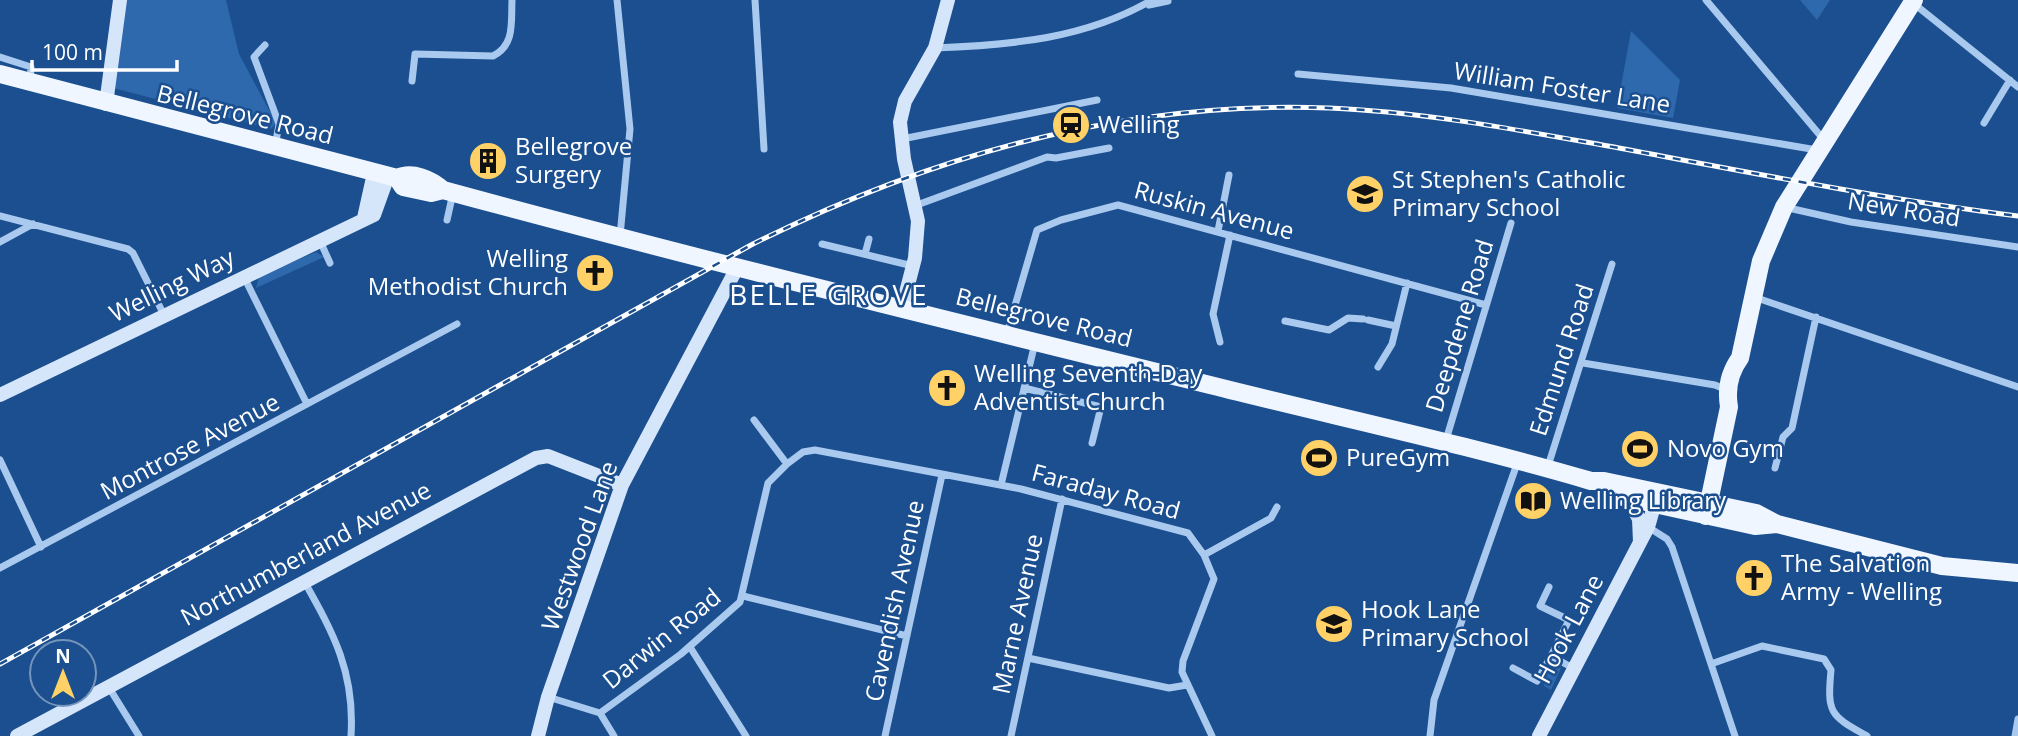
<svg xmlns="http://www.w3.org/2000/svg" width="2018" height="736" font-family="'Open Sans',sans-serif">
  <rect width="100%" height="100%" fill="#1b4f8f"/>
  <!-- green -->
  <path fill="#2e69ad" d="M125,0h101l13,54 37,69 -5,6 -158,-41z
    M1800,0h30l-13,20z
    M1631,31l49,49 -7,38 -56,-10z
    M316,252l8,5 -68,31 3,-12z
    M1555,665l6,3 -10,22 -7,-4v-11z"/>
  <g fill="none" stroke-linecap="round" stroke-linejoin="round">
    <!-- street -->
    <path stroke="#a9c9ee" stroke-width="7" d="M617,0l13,129 -10,107
      M755,0l9,149
      M1706,0l118,140
      M1913,3l105,84
      M1149,5l19,-4
      M265,45l-11,12 25,67 -4,23
      M935,48c76,-3 150,-9 217,-48
      M0,57l31,10 -1,15
      M1298,74l153,14 366,62
      M412,81l3,-27 78,2c22,-11 18,-33 19,-56
      M1984,123l26,-43
      M902,139l195,-39
      M917,205l130,-48 9,1 53,-10
      M1784,207l67,15 167,25
      M0,216l128,33 5,4 31,62
      M447,220l6,-27
      M1218,231l11,-56
      M320,241l10,22
      M0,242l33,-18
      M822,244l91,22
      M865,254l4,-15
      M244,277l63,127
      M1754,297l264,90
      M1368,320l28,6
      M1285,321l44,9 19,-12 15,1
      M1007,333l30,-103 24,-10 57,-15 368,100
      M1220,342l-7,-28 17,-79
      M1583,363l132,22 12,5
      M1378,367l14,-23 15,-61
      M1024,388l77,19 -9,36
      M754,420l33,44 16,-12 12,-2 206,39 167,44 16,22 10,24 -31,82 -1,11 30,64
      M1446,440l65,-217
      M0,460l41,87
      M1548,466l64,-202
      M1775,468l8,-31 9,-9 24,-111
      M1001,485l34,-142
      M1648,527l19,12 5,8 63,189
      M1204,555l67,-37 6,-11
      M0,568l457,-244
      M304,581c30,53 51,92 47,155
      M1549,587l-9,19 29,14 -18,36 22,12
      M743,596l164,40
      M690,647l56,89
      M1028,658l141,30 18,-3
      M1711,664l51,-18 62,13 7,11c-4,44 -1,45 36,66
      M1513,668l24,13 14,-25
      M108,686l31,50
      M548,697l52,16
      M600,713l81,-59 59,-52 28,-119 19,-19
      M600,713l14,23
      M885,736l57,-261
      M1011,736l51,-237
      M1430,736l4,-36 84,-239
      M2015,736l3,-17"/>
    <!-- secondary -->
    <path stroke="#d6e6fa" stroke-width="14" d="M106,104l14,-104
      M364,218l10,-45
      M902,308l13,-50 3,-37 -14,-62 -4,-37 5,-21 30,-53 13,-48
      M0,395l374,-180 14,-39
      M1628,499l11,20 1,23
      M17,736l519,-278 12,-2 74,29
      M538,736l10,-39 74,-212 116,-219
      M1539,736l109,-209 6,-21 -9,-8"/>
    <!-- primary -->
    <path stroke="#f0f6ff" stroke-width="18" d="M0,74l397,104c15,-7 34,1 46,12 254,69 511,132 767,195 127,32 255,59 381,96h13l152,32 21,11 165,42 76,7
      M397,178l6,9 28,6 12,-3
      M1623,497l132,29 22,-2
      M1706,516l23,-109c-3,-18 0,-34 11,-49l21,-97 23,-54 130,-207"/>
    <defs>
      <path id="rail" d="M0,664l751,-419c180,-90 375,-145 578,-137 98,4 194,23 290,40 133,25 265,51 399,68"/>
    </defs>
    <!-- rail casing -->
    <use href="#rail" stroke="#fff" stroke-width="5"/>
    <!-- rail -->
    <use href="#rail" stroke="#1b4f8f" stroke-width="2.5" stroke-dasharray="8" stroke-linecap="butt"/>
  </g>
  <!-- icons -->
  <defs>
    <symbol id="station-disc" viewBox="-11 -11 22 22"><circle r="9.5" fill="#ffd166" stroke="#1b4f8f"/><path d="M-3-6H3Q5-6 5-4V2Q5 4 3 4L4.5 6H3L1.5 4h-3L-3 6H-4.5L-3 4Q-5 4-5 2V-4Q-5-6-3-6ZM-3.5-4v3h7v-3ZM-3.5 1v1.5H-2V1ZM2 1v1.5H3.5V1Z" fill="#111"/></symbol>
    <symbol id="building-disc" viewBox="-11 -11 22 22"><circle r="9.5" fill="#ffd166" stroke="#1b4f8f"/><path d="M-4-6H4V6H1V3H-1V6H-4ZM-2.5-4.3h1.7v1.8h-1.7ZM.8-4.3h1.7v1.8H.8ZM-2.5-1h1.7V.8h-1.7ZM.8-1h1.7V.8H.8Z" fill="#111"/></symbol>
    <symbol id="school-disc" viewBox="-11 -11 22 22"><circle r="9.5" fill="#ffd166" stroke="#1b4f8f"/><path d="M0-5L7-2L0 1L-7-2ZM-4 1L0 2.5L4 1V4Q0 6-4 4Z" fill="#111"/></symbol>
    <symbol id="church-disc" viewBox="-11 -11 22 22"><circle r="9.5" fill="#ffd166" stroke="#1b4f8f"/><path d="M-1.2-6h2.4v3.5h3.3v2.4h-3.3V6h-2.4V-.1h-3.3v-2.4h3.3Z" fill="#111"/></symbol>
    <symbol id="stadium-disc" viewBox="-11 -11 22 22"><circle r="9.5" fill="#ffd166" stroke="#1b4f8f"/><path d="M0-5a6.5 5 0 1 0 0 10a6.5 5 0 1 0 0-10ZM-3.5-1.8h7v3.6h-7Z" fill="#111"/></symbol>
    <symbol id="library-disc" viewBox="-11 -11 22 22"><circle r="9.5" fill="#ffd166" stroke="#1b4f8f"/><path d="M-6-4Q-3-5.5-.7-3.5V5Q-3 3-6 4ZM6-4Q3-5.5 .7-3.5V5Q3 3 6 4Z" fill="#111"/></symbol>
  </defs>
  <g fill-rule="evenodd">
    <use href="#station-disc" x="1049" y="103" width="44" height="44"/>
    <use href="#building-disc" x="466" y="139" width="44" height="44"/>
    <use href="#school-disc" x="1343" y="172" width="44" height="44"/>
    <use href="#church-disc" x="573" y="251" width="44" height="44"/>
    <use href="#church-disc" x="925" y="366" width="44" height="44"/>
    <use href="#stadium-disc" x="1618" y="427" width="44" height="44"/>
    <use href="#stadium-disc" x="1297" y="436" width="44" height="44"/>
    <use href="#library-disc" x="1511" y="479" width="44" height="44"/>
    <use href="#church-disc" x="1732" y="556" width="44" height="44"/>
    <use href="#school-disc" x="1312" y="602" width="44" height="44"/>
  </g>
  <g text-anchor="middle" stroke-width="5" stroke-linejoin="round" paint-order="stroke">
    <!-- street labels -->
    <g font-size="24" fill="#fff" stroke="#1b4f8f">
      <text transform="translate(1562 88) rotate(9)" y="8">William Foster Lane</text>
      <text transform="translate(245 115) rotate(14)" y="8">Bellegrove Road</text>
      <text transform="translate(1904 210) rotate(9)" y="8">New Road</text>
      <text transform="translate(1214 211) rotate(15)" y="8">Ruskin Avenue</text>
      <text transform="translate(172 286) rotate(-26)" y="8">Welling Way</text>
      <text transform="translate(1044 318) rotate(14)" y="8">Bellegrove Road</text>
      <text transform="translate(1460 326) rotate(-73)" y="8">Deepdene Road</text>
      <text transform="translate(1562 360) rotate(-72)" y="8">Edmund Road</text>
      <text transform="translate(190 447) rotate(-28)" y="8">Montrose Avenue</text>
      <text transform="translate(1106 492) rotate(15)" y="8">Faraday Road</text>
      <text transform="translate(580 546) rotate(-70)" y="8">Westwood Lane</text>
      <text transform="translate(306 554) rotate(-28)" y="8">Northumberland Avenue</text>
      <text transform="translate(895 601) rotate(-78)" y="8">Cavendish Avenue</text>
      <text transform="translate(1018 614) rotate(-78)" y="8">Marne Avenue</text>
      <text transform="translate(1569 629) rotate(-62)" y="8">Hook Lane</text>
      <text transform="translate(662 639) rotate(-39)" y="8">Darwin Road</text>
    </g>
    <!-- poi labels -->
    <g font-size="24" fill="#fff" stroke="#1b4f8f" text-anchor="start">
      <text x="1098" y="133">Welling</text>
      <text x="515" y="155">Bellegrove<tspan x="515" dy="28">Surgery</tspan></text>
      <text x="1392" y="188">St Stephen's Catholic<tspan x="1392" dy="28">Primary School</tspan></text>
      <text x="568" y="267" text-anchor="end">Welling<tspan x="568" dy="28">Methodist Church</tspan></text>
      <text x="974" y="382">Welling Seventh-Day<tspan x="974" dy="28">Adventist Church</tspan></text>
      <text x="1667" y="457">Novo Gym</text>
      <text x="1346" y="466">PureGym</text>
      <text x="1560" y="509">Welling Library</text>
      <text x="1781" y="572">The Salvation<tspan x="1781" dy="28">Army - Welling</tspan></text>
      <text x="1361" y="618">Hook Lane<tspan x="1361" dy="28">Primary School</tspan></text>
    </g>
    <!-- quarter labels -->
    <g font-size="28" letter-spacing="2" fill="#fff" stroke="#1b4f8f">
      <text x="829" y="305">BELLE GROVE</text>
    </g>
  </g>
  <!-- north arrow -->
  <g transform="translate(63 673)"><circle r="33" fill="#1b4f8f" stroke="#7695bc" stroke-width="2"/>
  <path d="M0-5L12 26L0 18L-12 26Z" fill="#ffd166"/>
  <text y="-10" font-size="19" font-weight="bold" text-anchor="middle" fill="#ffffff">N</text>
  </g>
  <!-- scale -->
  <path d="M32 60v10h145v-10" fill="none" stroke="#ffffff" stroke-width="3.5"/>
  <text x="42" y="60" font-size="21" fill="#ffffff" stroke="#1b4f8f" stroke-width="5" paint-order="stroke">100 m</text>
</svg>
